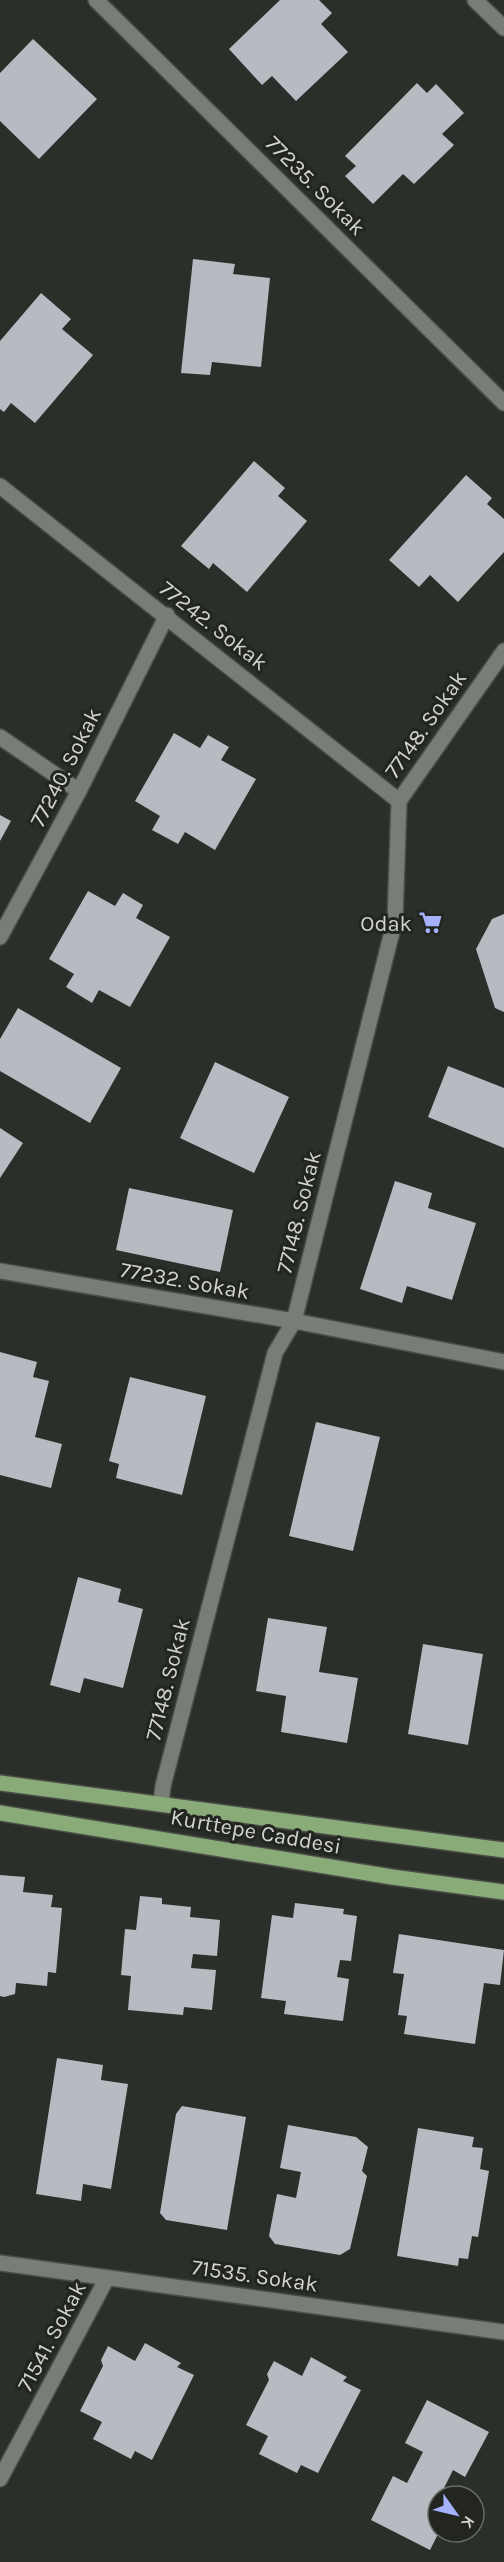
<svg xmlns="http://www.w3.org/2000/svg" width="504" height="2562" font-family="Karla,sans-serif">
  <rect width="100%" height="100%" fill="#2b2f2a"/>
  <!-- building -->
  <path fill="#b8bac1" d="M280,0h39l13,13 -11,11 27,28 -52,49 -24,-25 -10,9 -33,-36z
    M33,39l64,60 -58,60 -39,-38v-48z
    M417,83l10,10 9,-9 28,29 -22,21 12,11 -40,39 -11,-10 -30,30 -28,-28 11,-10 -11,-10z
    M193,259l42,5 -2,10 37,4 -9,89 -49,-5 -2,13 -29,-2z
    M41,293l30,26 -9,10 31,26 -58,68 -24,-20 -7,9 -4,-3v-68z
    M254,461l31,27 -7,8 29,25 -60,71 -34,-29 -4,6 -28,-23z
    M466,475l26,23 -5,6 17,15v33l-46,50 -28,-27 -11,12 -30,-27z
    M174,733l26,15 8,-13 21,12 -8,13 35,19 -41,71 -30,-18 -7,12 -26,-14 8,-14 -25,-15z
    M0,815l11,6 -11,20z
    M88,891l27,15 8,-13 20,12 -7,13 34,19 -40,70 -31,-17 -7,13 -26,-16 8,-13 -25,-15z
    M504,914v98l-9,-4 -19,-59 16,-30z
    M18,1008l103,60 -31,55 -90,-52v-32z
    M215,1062l74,35 -35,76 -74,-35z
    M448,1066l56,22v60l-76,-31z
    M0,1128l23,15 -23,35z
    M395,1181l37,12 -4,15 48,15 -24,77 -45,-14 -5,17 -42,-14z
    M129,1188l104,22 -13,62 -104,-22z
    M0,1352l37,10 -4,15 16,4 -14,56 27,7 -11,44 -51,-13z
    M130,1377l76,19 -24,99 -66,-17 3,-14 -10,-3z
    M316,1422l64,15 -27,114 -64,-15z
    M78,1577l43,12 -3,13 25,7 -20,79 -39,-10 -4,15 -30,-8z
    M268,1618l59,9 -8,45 39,6 -11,65 -66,-11 5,-36 -30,-5z
    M423,1644l60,10 -15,91 -60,-11z
    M0,1875l25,2 -2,15 30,3 -2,12 11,1 -6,65 -8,-1 -1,14 -31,-3 -1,11 -11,3 -4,-1z
    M140,1896l22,2v6l29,3 -1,10 30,3 -3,36 -24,-2 -2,14 25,2 -4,40 -28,-3 -1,8 -55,-5 3,-34 -10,-1 4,-46 11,1z
    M295,1903l49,6 -1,5 14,2 -6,45 -11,-1 -3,17 12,2 -6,42 -59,-7 2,-13 -25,-3 11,-83 21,3z
    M399,1934l105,16 -4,35 -16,-2 -9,61 -71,-10 3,-18 -9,-1 6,-41 -11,-1z
    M57,2058l46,7 -2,15 27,4 -17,105 -28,-5 -2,17 -45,-7z
    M182,2106l64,11 -19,113 -61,-10 -6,-7 16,-99z
    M288,2125l68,12 12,10 -6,24 5,5 -17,73 -10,6 -65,-11 -6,-8 8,-42 19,4 5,-26 -21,-4z
    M418,2128l56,9 -2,10 11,1 -3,21 9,2 -11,66 -6,-1 -4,23 -9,-1 -1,8 -61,-10z
    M145,2343l36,20 -4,4 17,8 -42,85 -17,-9 -4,8 -38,-20 9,-17 -22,-11 23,-45 -2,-6 7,-14 27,15z
    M311,2357l36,20 -4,4 18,9 -43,83 -17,-8 -4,8 -38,-19 9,-18 -22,-11 23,-45 -2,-6 7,-13 28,15z
    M427,2400l62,32 -24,45 -12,-7 -9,18 16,8h-22l1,36 -9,18 -59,-30 22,-44 14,7 16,-31 -18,-9z"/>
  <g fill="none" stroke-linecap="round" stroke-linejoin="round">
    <defs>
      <path id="minor" d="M96,0l408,403
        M475,0l29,28
        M0,486l399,315
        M0,737l79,54
        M0,937l79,-146 88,-176
        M0,1271l294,50 210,41
        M161,1804l2,-18 112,-433 19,-32 101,-401 4,-119 105,-150
        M0,2263l504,69
        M0,2479l107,-201"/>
      <path id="major" d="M0,1783l504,67
        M0,1813l392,64 112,15"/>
    </defs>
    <!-- minor casing -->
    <use href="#minor" stroke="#494c47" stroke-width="18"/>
    <!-- major casing -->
    <use href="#major" stroke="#494c47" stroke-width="18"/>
    <!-- minor -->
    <use href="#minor" stroke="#797d77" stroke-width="15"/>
    <!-- major -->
    <use href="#major" stroke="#89ab78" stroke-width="15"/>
  </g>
  <!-- icons -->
  <defs>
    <symbol id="supermarket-bare" viewBox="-9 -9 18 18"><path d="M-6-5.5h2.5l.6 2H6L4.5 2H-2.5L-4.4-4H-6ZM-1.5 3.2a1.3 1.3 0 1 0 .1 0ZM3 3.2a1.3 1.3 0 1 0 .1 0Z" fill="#a6b1fc" stroke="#222520" stroke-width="2.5" paint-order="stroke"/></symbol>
  </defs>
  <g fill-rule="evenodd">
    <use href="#supermarket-bare" x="414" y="906" width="33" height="33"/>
  </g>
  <g text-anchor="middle" stroke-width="6" stroke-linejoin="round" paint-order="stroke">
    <!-- street labels -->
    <g font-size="22" fill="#d0d3cf" stroke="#222520">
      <text transform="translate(316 185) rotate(45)" y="8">77235. Sokak</text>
      <text transform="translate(214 625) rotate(38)" y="8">77242. Sokak</text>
      <text transform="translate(425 724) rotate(-55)" y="8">77148. Sokak</text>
      <text transform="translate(65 767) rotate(-63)" y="8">77240. Sokak</text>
      <text transform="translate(298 1212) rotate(-76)" y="8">77148. Sokak</text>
      <text transform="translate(185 1280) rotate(10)" y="8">77232. Sokak</text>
      <text transform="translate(167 1679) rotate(-76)" y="8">77148. Sokak</text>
      <text transform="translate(256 1831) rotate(10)" y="8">Kurttepe Caddesi</text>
      <text transform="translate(255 2275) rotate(8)" y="8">71535. Sokak</text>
      <text transform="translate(51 2336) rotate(-62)" y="8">71541. Sokak</text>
    </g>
    <!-- poi labels -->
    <g font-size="22" fill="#d0d3cf" stroke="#222520" text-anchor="end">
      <text x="412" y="931">Odak</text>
    </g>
  </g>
  <!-- north arrow -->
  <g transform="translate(456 2514) rotate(124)"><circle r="28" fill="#222520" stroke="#686b66" stroke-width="1.5"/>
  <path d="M0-4.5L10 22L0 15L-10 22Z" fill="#a6b1fc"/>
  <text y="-9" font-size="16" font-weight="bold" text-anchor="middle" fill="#d0d3cf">K</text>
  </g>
</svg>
